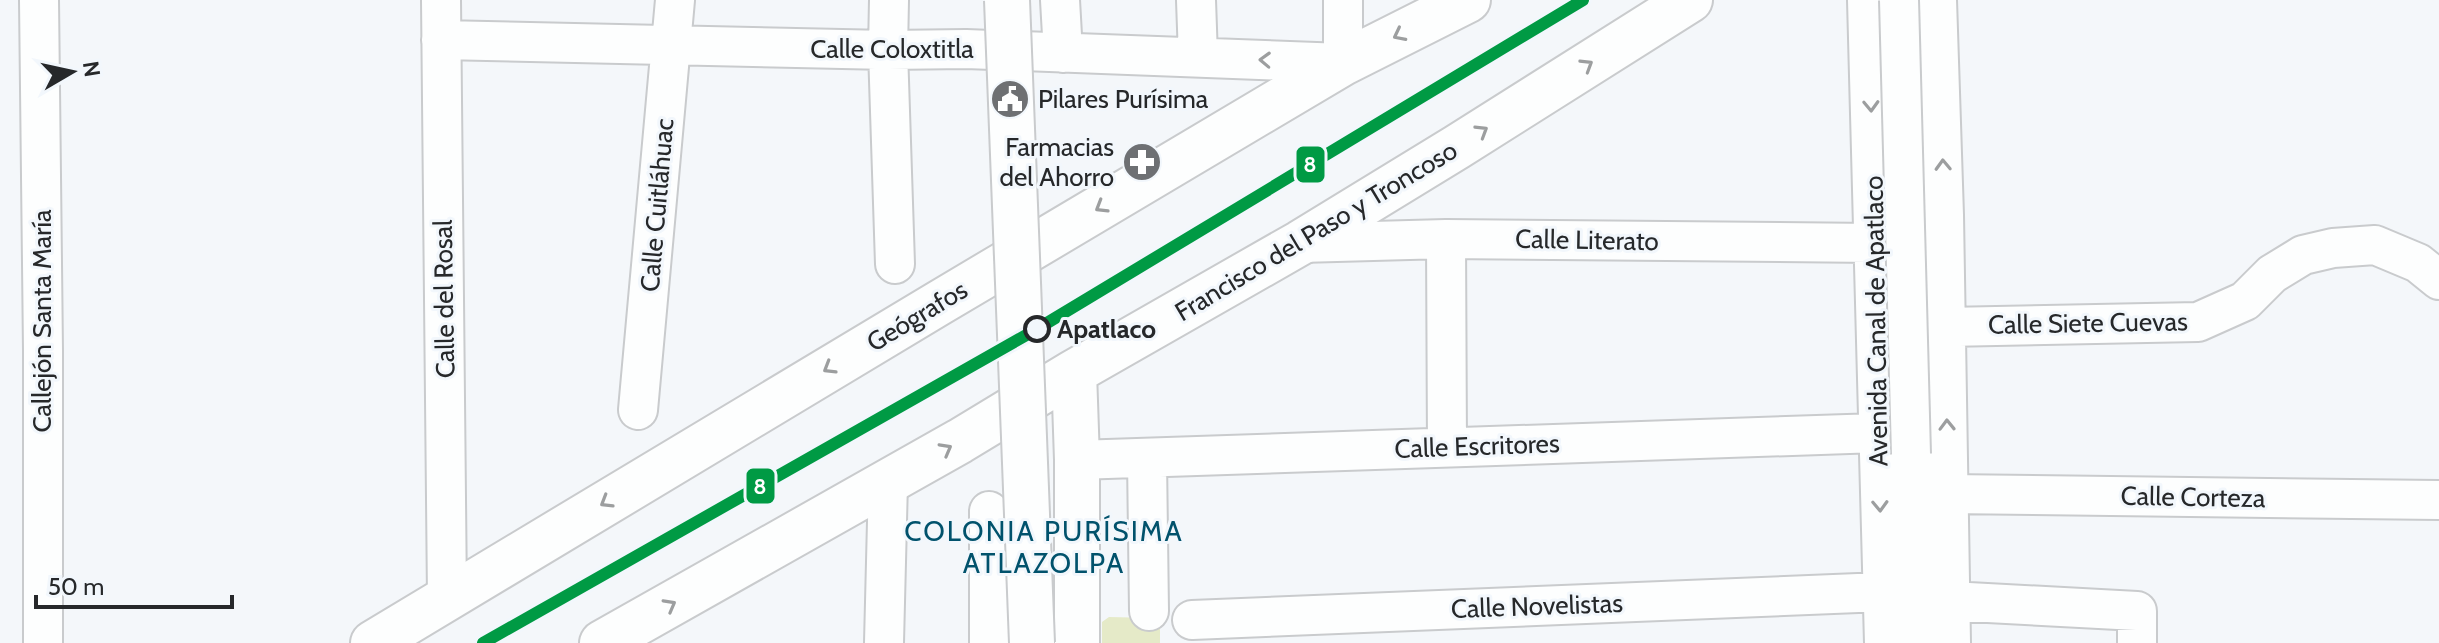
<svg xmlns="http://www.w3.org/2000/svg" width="2439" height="643" font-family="Cabin,sans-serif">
  <rect width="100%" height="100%" fill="#f4f7fa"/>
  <!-- green -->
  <path fill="#e5eac8" d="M1109,617l44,1 7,5v20h-58v-21z"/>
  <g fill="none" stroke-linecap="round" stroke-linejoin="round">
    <defs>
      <path id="minor" d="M39,0l4,351v292
        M441,0l6,598
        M889,0l-1,50 7,214
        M1060,0l3,53
        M1196,0l2,57
        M1867,0l17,643
        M1937,0l7,215 7,428
        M441,40l447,10 78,-1 377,14v-63
        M1446,239l1,208
        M1300,243l146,-4 429,4
        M1946,327l252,-5 47,-21 27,-27 31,-19 30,-7 42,-3 43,18 21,17
        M638,410l37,-410
        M1911,454l5,189
        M1147,459l2,152
        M1077,460l801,-27
        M1948,494l491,6
        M1950,601l187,10v32
        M1192,620l691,-28
        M884,643l4,-162
        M989,643v-132"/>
      <path id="major" d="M1074,372l3,88v183
        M373,643l566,-340 404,-240 125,-63
        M602,643l358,-202 114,-69 226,-129 157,-96 233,-147"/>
    </defs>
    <!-- minor casing -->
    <use href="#minor" stroke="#c9cbcd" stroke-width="42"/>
    <!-- major casing -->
    <use href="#major" stroke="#c9cbcd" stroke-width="48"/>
    <!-- minor -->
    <use href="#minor" stroke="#fdfefe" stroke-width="38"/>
    <!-- major -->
    <use href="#major" stroke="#fdfefe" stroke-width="44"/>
    <defs>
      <path id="minor-bridge" d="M1899,0l12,454"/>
      <path id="major-bridge" d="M1007,0l25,643"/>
    </defs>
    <!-- minor-bridge casing -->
    <use href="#minor-bridge" stroke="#c9cbcd" stroke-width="42" stroke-linecap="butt"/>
    <!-- major-bridge casing -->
    <use href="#major-bridge" stroke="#c9cbcd" stroke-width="48" stroke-linecap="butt"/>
    <!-- minor-bridge -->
    <use href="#minor-bridge" stroke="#fdfefe" stroke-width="38"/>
    <!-- major-bridge -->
    <use href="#major-bridge" stroke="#fdfefe" stroke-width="44"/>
    <defs>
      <path id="metro-1" d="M483,643l554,-314 546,-329"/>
    </defs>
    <!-- metro-1 casing -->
    <use href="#metro-1" stroke="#f2f7fc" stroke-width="18"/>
    <!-- metro-1 -->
    <use href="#metro-1" stroke="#009a44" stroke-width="12"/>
  </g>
  <!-- one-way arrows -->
  <defs><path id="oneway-chevron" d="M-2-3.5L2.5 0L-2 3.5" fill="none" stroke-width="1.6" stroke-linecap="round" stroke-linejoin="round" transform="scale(2)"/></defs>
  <g stroke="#9c9e9f">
    <use href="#oneway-chevron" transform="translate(1399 35) rotate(153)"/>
    <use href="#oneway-chevron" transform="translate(1265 60) rotate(-178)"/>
    <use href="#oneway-chevron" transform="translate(1587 65) rotate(-32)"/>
    <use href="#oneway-chevron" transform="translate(1871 106) rotate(88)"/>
    <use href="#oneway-chevron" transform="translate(1482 131) rotate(-32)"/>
    <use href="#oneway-chevron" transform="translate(1943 165) rotate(-92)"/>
    <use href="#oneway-chevron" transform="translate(1101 207) rotate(149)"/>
    <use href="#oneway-chevron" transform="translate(829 368) rotate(149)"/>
    <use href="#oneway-chevron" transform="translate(1947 425) rotate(-91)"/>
    <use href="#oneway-chevron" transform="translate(946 449) rotate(-29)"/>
    <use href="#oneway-chevron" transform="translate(606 502) rotate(149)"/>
    <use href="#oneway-chevron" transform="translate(1880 506) rotate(88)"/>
    <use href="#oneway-chevron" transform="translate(670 605) rotate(-29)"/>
  </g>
  <!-- icons -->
  <defs>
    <symbol id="civic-disc" viewBox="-11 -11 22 22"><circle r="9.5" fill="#6e7073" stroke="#f2f7fc"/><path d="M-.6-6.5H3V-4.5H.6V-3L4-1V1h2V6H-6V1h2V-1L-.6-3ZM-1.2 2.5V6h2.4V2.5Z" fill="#fff"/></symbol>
    <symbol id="pharmacy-disc" viewBox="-11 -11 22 22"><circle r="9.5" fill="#6e7073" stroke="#f2f7fc"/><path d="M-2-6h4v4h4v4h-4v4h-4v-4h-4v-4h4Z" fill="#fff"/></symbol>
  </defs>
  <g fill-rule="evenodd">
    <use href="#civic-disc" x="988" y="77" width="44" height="44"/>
    <use href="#pharmacy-disc" x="1120" y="140" width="44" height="44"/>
  </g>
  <!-- markers -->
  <circle fill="#f2f7fc" stroke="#26282a" stroke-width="4" cx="1037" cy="329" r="12"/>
  <g text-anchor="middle" stroke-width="6" stroke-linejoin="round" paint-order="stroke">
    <!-- street labels -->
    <g font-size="26" fill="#26282a" stroke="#f2f7fc">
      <text x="892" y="58">Calle Coloxtitla</text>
      <text transform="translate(657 205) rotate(-85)" y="9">Calle Cuitláhuac</text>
      <text transform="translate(1316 231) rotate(-31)" y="9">Francisco del Paso y Troncoso</text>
      <text transform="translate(1587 240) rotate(1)" y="9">Calle Literato</text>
      <text transform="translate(444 299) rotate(-91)" y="9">Calle del Rosal</text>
      <text transform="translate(917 316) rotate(-31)" y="9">Geógrafos</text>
      <text transform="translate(42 321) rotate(-90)" y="9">Callejón Santa María</text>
      <text transform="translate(1876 321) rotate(-91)" y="9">Avenida Canal de Apatlaco</text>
      <text transform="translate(2088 323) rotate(-1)" y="9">Calle Siete Cuevas</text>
      <text transform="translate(1477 446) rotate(-2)" y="9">Calle Escritores</text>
      <text transform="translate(2193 497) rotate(1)" y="9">Calle Corteza</text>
      <text transform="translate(1537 606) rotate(-2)" y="9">Calle Novelistas</text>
    </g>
    <!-- poi labels -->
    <g font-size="26" fill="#26282a" stroke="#f2f7fc" text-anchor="start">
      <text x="1038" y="108">Pilares Purísima</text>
      <text x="1114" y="156" text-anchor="end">Farmacias<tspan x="1114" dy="30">del Ahorro</tspan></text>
    </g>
    <!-- stop labels -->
    <g font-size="26" font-weight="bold" fill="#26282a" stroke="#f2f7fc" text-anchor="start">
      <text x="1057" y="338">Apatlaco</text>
    </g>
    <!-- neighbourhood labels -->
    <g font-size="28" letter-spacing="2" fill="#01526c" stroke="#f2f7fc">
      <text x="1044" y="541">COLONIA PURÍSIMA<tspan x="1044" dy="32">ATLAZOLPA</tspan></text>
    </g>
  </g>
  <g stroke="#f2f7fc" stroke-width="3">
    <rect x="1295" y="145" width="31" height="39" rx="8" fill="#009a44"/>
    <rect x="745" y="467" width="31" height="38" rx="8" fill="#009a44"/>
  </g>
  <g font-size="22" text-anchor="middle" font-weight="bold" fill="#fff">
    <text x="1310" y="172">8</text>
    <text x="760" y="494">8</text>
  </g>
  <!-- north arrow -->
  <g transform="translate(72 72) rotate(81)" stroke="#f2f7fc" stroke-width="6" paint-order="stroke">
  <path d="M0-6L14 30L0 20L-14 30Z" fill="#26282a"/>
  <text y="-12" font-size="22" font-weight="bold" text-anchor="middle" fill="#26282a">N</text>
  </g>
  <!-- scale -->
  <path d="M36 595v12h196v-12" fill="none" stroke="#26282a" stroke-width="4"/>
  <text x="48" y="595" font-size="24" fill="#26282a" stroke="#f2f7fc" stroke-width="6" paint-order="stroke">50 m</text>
</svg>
